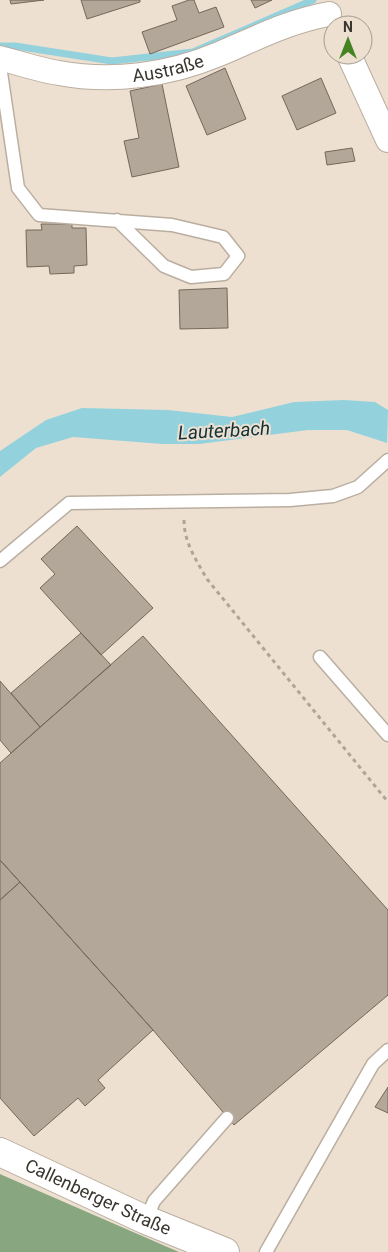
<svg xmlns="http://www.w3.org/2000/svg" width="388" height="1252" font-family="Roboto,sans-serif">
  <rect width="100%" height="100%" fill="#ede0d1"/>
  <!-- forest -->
  <path fill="#88a67f" d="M0,1174l2,1 177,77h-179z"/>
  <!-- water -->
  <path fill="#93d2dd" d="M344,400l31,2 13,8 -1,33 -40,-13h-39l-109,14h-37l-89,-7 -37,11 -36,29v-26l46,-31 36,-12 86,2 64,7 62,-15z"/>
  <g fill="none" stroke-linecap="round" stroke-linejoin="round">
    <!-- stream -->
    <path stroke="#93d2dd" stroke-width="7" d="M0,46h15l97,15 81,-9 120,-52"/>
  </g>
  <!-- building -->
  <path fill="#b3a799" stroke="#73685b" d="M10,0h34l-33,4z
    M81,0h59v2l-53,17z
    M189,0h5l5,13 17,-6 8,20 -74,27 -8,-22 35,-12 -5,-14z
    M251,0h21l-17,8z
    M225,68l21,51 -39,16 -21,-49z
    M321,78l15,35 -39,17 -15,-34z
    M162,84l17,83 -47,10 -8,-36 15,-3 -9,-47z
    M352,148l3,13 -28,4 -2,-13z
    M41,224h31v4h14l1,37 -13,1v7l-24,1 -1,-8 -22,1 -1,-37h16z
    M227,288l1,40 -48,1 -1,-39z
    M77,526l76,82 -52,47 -61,-67 15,-14 -14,-15z
    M81,633l30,32 -71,62 -29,-34z
    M143,636l245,274v85l-154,130 -81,-95 -153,-170v-97z
    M0,681l40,46 -29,26 -11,-13z
    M0,860l20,22 -20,18z
    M20,882l133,148 -55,50 7,8 -20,18 -7,-8 -44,38 -34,-38v-198z
    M388,1087v26l-13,-6z"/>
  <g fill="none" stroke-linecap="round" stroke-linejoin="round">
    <defs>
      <path id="service" d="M0,66l18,122 21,27 133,10 51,12 15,19 -14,18 -33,3 -27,-11 -47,-46
        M0,561l69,-58 221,-3 43,-4 25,-9 30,-27
        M320,657l68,78
        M146,1220l8,-19 73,-83
        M266,1252l107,-188 15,-14"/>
      <g id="minor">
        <path d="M349,55l39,85"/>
        <path id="s1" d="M0,58c19,5 39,12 59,15 53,10 110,2 160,-19 36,-15 70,-33 110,-40"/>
      </g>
      <g id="tertiary">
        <path id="s2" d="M0,1152l146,68 79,32"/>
      </g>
    </defs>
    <!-- service casing -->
    <use href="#service" stroke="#baaea0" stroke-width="15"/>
    <!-- minor casing -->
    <use href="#minor" stroke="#baaea0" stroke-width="26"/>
    <!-- tertiary casing -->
    <use href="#tertiary" stroke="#baaea0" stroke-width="30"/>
    <!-- path -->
    <path stroke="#aea498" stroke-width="3" stroke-dasharray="4 4" stroke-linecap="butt" d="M184,520c0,22 12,40 23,59l181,223"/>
    <!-- service -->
    <use href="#service" stroke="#fff" stroke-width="12"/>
    <!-- minor -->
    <use href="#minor" stroke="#fff" stroke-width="24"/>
    <!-- tertiary -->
    <use href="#tertiary" stroke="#fff" stroke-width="28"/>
  </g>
  <g text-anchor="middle" stroke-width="4" stroke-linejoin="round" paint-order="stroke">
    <!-- street labels -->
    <g font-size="18" fill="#3a352f" stroke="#ede0d1">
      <text dy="6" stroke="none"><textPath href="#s1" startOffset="171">Austraße</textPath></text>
      <text dy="6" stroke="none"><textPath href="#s2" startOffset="108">Callenberger Straße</textPath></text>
    </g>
    <!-- water labels -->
    <g font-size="19" font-style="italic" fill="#123237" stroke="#ede0d1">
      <text transform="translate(224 430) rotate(-3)" y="7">Lauterbach</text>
    </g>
  </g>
  <!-- north arrow -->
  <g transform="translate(348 40)"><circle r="24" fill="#ede0d1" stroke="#a59c90"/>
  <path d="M0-4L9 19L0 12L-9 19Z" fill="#458322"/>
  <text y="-8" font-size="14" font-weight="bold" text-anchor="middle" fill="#3a352f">N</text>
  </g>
</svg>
